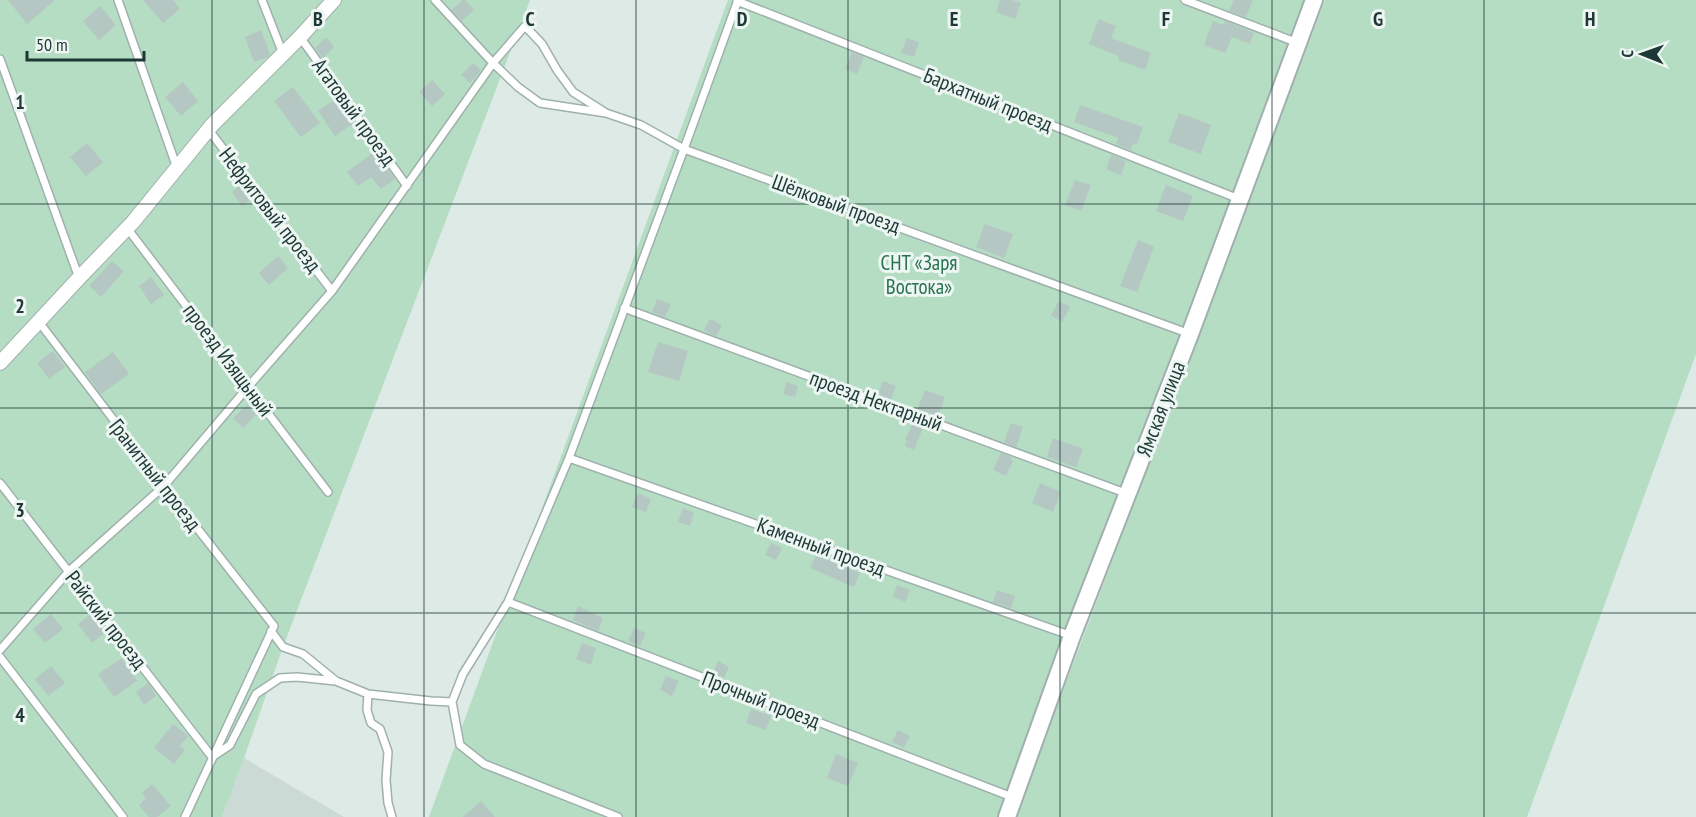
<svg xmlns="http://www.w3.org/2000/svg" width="1696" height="817" font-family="'PT Sans Narrow',sans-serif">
  <rect width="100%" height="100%" fill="#ddeae5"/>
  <!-- built -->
  <path fill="#cbdad4" d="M244,758l100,59h-122z"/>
  <!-- green -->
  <path fill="#b4ddc3" d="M0,0h530l-247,647 -39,111 -22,59h-222z
    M728,0h586l-307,817h-578z
    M1325,0h371v354l-169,463h-512z"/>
  <!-- building -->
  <path fill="#b5c7c2" d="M8,0h47l-28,24z
    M143,0h30l7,9 -17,14z
    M463,0h2l9,10 -12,11 -11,-11z
    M1000,0h12l9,3 -6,16 -19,-7z
    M1234,0h19l-7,17 -17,-6z
    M100,6l16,19 -17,15 -16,-19z
    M1099,19l17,7 -5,12 40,15 -6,17 -27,-10 1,-4 -30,-12z
    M1213,21l10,4 2,-4 29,12 -4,11 -18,-7 -7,16 -21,-8z
    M261,30l9,24 -2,3 -14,5 -9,-25z
    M326,37l8,10 -11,11 -8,-10z
    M907,38l12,4 -5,15 -13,-4z
    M852,52l12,5 -7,17 -12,-5z
    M473,63l8,7 -11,13 -9,-8z
    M432,80l13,14 -13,12 -13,-14z
    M183,82l15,19 -17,15 -16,-19z
    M293,87l27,36 -19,14 -27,-36z
    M337,98l17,25 -19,13 -17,-25z
    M1080,105l63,22 -6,17 -4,-1 -2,7 -15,-6 2,-6 -44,-16z
    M1179,113l32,12 -10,29 -33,-12z
    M87,143l16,19 -17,14 -16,-19z
    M375,151l20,28 -14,10 -10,-12 -13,9 -11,-14z
    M1111,155l15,6 -5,14 -15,-6z
    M1075,180l16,5 -10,26 -16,-6z
    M243,183l10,14 -11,9 -10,-14z
    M1166,185l27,11 -10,25 -27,-10z
    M985,224l28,10 -9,24 -28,-11z
    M1138,240l16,7 -17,45 -17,-6z
    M278,256l10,12 -19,17 -10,-12z
    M112,261l12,10 -23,26 -12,-11z
    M151,277l13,18 -13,9 -12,-18z
    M657,299l14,5 -6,13 -13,-5z
    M1059,301l11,6 -8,15 -11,-7z
    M710,319l12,6 -6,11 -12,-6z
    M658,342l30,9 -9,30 -31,-9z
    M53,351l12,16 -16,12 -12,-16z
    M113,352l16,22 -28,20 -16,-22z
    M883,381l13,5 -5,14 -13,-6z
    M787,382l11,4 -3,11 -12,-3z
    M925,390l20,7 -7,19 -8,-3 -1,1 -12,-4z
    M247,405l9,10 -13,13 -10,-10z
    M914,421l10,4 -10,25 -9,-4 2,-6h-2z
    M1011,423l12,4 -7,20 -12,-5z
    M1053,438l30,11 -7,18 -29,-10z
    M1001,453l11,4 -1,3 2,1 -7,15 -13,-6z
    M1040,483l21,9 -8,20 -21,-9z
    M638,493l13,6 -5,13 -14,-5z
    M683,508l11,5 -4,13 -12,-4z
    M771,543l11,5 -6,12 -11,-5z
    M816,555l44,18 -6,14 -44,-19z
    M897,585l13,5 -5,12 -12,-5z
    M997,590l18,6 -4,12 -18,-6z
    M578,606l25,12 -5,13 -25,-11z
    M92,613l14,19 -14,11 -14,-19z
    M51,614l12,15 -18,14 -12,-14z
    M634,628l12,5 -6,13 -12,-5z
    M582,643l14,5 -5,17 -15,-6z
    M122,658l15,23 -23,16 -16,-23z
    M718,661l11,6 -5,11 -11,-5z
    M51,666l14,17 -17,13 -13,-17z
    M666,676l13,5 -7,15 -12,-6z
    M148,683l8,13 -12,9 -8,-13z
    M751,709l20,7 -5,14 -20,-7z
    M173,724l15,12 -8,10 5,4 -11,14 -20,-16z
    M898,730l12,6 -6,12 -12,-6z
    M836,754l22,9 -10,23 -21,-8z
    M152,784l19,22 -14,11h-8l-10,-12 7,-7 -4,-5z
    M481,801l14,16h-32z"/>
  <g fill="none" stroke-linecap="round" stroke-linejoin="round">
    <defs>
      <path id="service" d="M118,0l59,168
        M262,0l21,54
        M435,0l58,63 25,24 22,16 66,10 35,12 43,24 506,185
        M1185,0l113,43
        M737,1l502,198
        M300,37l107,149
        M0,59l79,219
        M208,129l124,162
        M127,228l201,264
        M624,308l504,186
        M39,322l125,164 110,140 -89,191
        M569,458l503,178
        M0,483l212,274 18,-12 26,-51 24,-16 17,-1 39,4
        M508,602l504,195
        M271,631l12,16 20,7 33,27 32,13 63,7 21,1
        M0,650l69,-79 95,-85 84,-99 84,-96 161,-228 32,-37 17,18 15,26 16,22 33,21
        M0,657l123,160
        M368,694l-1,16 4,13 9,6 8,23 -2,28 2,23 4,14
        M618,817l-134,-53 -24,-19 -8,-43 11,-28 45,-72 61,-144 115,-309 54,-149"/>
      <path id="minor" d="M0,363l79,-85 54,-56 79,-97 88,-88 34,-37"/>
      <path id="tertiary" d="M1007,817l65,-181 118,-302 124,-334"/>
    </defs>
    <!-- service casing -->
    <use href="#service" stroke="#a0b1ad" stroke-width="10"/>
    <!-- minor casing -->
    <use href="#minor" stroke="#a0b1ad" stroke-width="16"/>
    <!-- tertiary casing -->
    <use href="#tertiary" stroke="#a0b1ad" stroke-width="20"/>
    <!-- service -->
    <use href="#service" stroke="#fff" stroke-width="7"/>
    <!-- minor -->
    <use href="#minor" stroke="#fff" stroke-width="14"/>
    <!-- tertiary -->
    <use href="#tertiary" stroke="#fff" stroke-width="16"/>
  </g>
  <!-- grid -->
  <path fill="none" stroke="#1e3935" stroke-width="1.5" stroke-opacity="0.55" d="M212,0v817M424,0v817M636,0v817M848,0v817M1060,0v817M1272,0v817M1484,0v817M0,204h1696M0,408h1696M0,613h1696"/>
  <g text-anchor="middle" stroke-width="6" stroke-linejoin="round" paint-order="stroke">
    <!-- street labels -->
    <g font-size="21" fill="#1e3935" stroke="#edf6f3">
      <text transform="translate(988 100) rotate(22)" y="7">Бархатный проезд</text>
      <text transform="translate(354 112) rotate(54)" y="7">Агатовый проезд</text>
      <text transform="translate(836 204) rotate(20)" y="7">Шёлковый проезд</text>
      <text transform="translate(270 210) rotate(52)" y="7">Нефритовый проезд</text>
      <text transform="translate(228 360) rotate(53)" y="7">проезд Изящьный</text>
      <text transform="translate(876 401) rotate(20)" y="7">проезд Нектарный</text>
      <text transform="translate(1161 409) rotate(-69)" y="7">Ямская улица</text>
      <text transform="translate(155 475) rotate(52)" y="7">Гранитный проезд</text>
      <text transform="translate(821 547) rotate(20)" y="7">Каменный проезд</text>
      <text transform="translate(106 620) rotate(52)" y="7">Райский проезд</text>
      <text transform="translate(761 700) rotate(21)" y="7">Прочный проезд</text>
    </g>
    <!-- park labels -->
    <g font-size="21" fill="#27724c" stroke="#edf6f3">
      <text x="919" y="270">СНТ «Заря<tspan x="919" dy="24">Востока»</tspan></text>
    </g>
  </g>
  <g font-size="20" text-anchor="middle" font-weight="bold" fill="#1e3935" stroke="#edf6f3" stroke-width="6" stroke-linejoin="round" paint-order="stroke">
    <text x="318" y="26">B</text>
    <text x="530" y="26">C</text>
    <text x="742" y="26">D</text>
    <text x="954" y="26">E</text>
    <text x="1166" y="26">F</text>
    <text x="1378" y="26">G</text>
    <text x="1590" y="26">H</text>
    <text x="20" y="109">1</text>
    <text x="20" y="313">2</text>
    <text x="20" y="517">3</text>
    <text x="20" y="722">4</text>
  </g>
  <!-- north arrow -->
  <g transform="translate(1642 54) rotate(271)" stroke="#edf6f3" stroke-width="4.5" paint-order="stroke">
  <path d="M0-4.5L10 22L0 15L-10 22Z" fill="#1e3935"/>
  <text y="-9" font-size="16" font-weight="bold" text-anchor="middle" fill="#1e3935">С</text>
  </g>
  <!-- scale -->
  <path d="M27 51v9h117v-9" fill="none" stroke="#1e3935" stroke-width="3"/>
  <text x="36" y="51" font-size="18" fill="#1e3935" stroke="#edf6f3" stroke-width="4.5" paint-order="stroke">50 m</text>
</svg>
